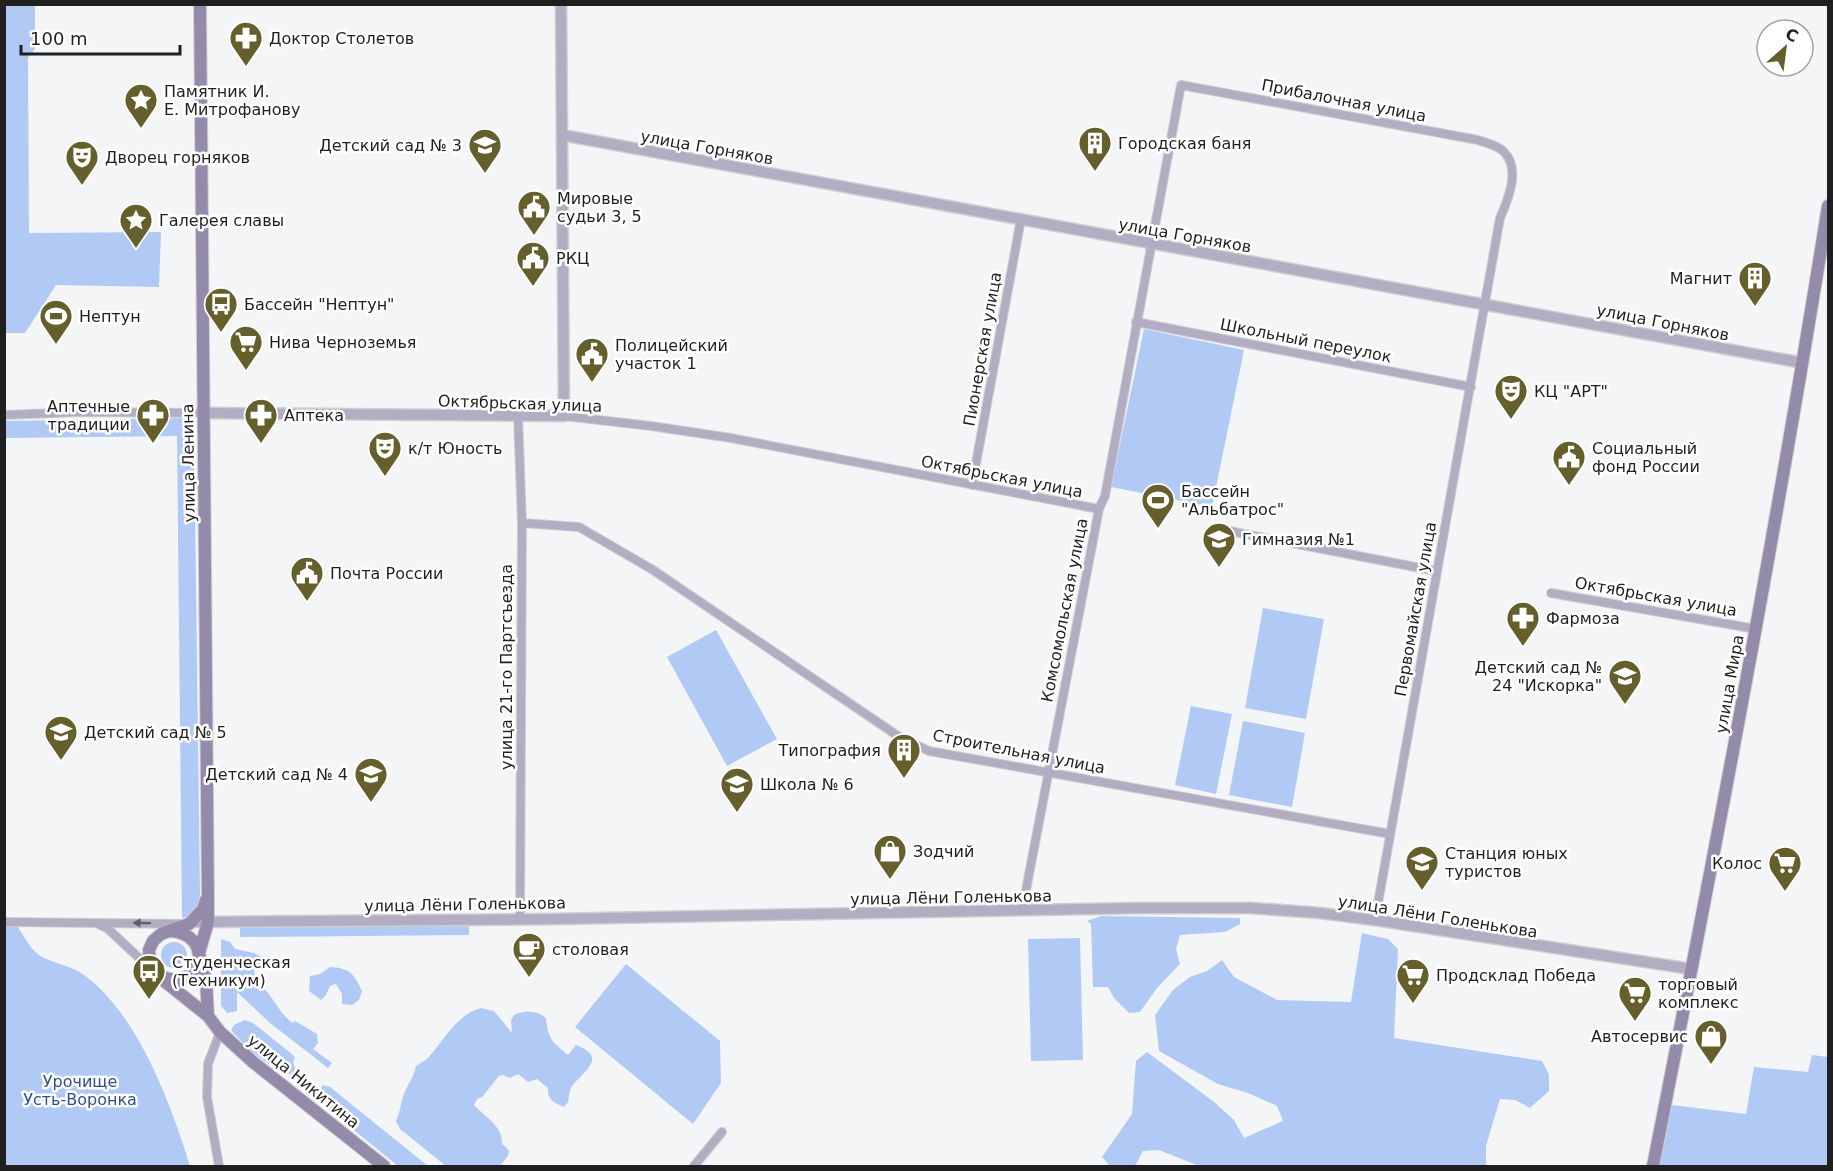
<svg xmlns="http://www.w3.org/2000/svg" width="1833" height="1171" font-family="'DejaVu Sans',sans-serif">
  <rect width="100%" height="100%" fill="#f4f5f7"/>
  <!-- green -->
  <path fill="#b0caf5" d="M4,5h31v44l-7,9 1,175 132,-1 -2,55 -103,-2 -31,48h-20z
    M1144,329l100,21 -32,157 -101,-20z
    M185,418l6,2 3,6 6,469 -1,11 -10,11 -7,1 -5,-482 -172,2 -1,-17z
    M1263,608l61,11 -18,100 -61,-11z
    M716,630l61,109 -50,27 -60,-109z
    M1191,706l41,8 -16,80 -41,-9z
    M1243,721l62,12 -13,74 -63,-12z
    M1101,916l139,2v6l-15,8 -45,3 -4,14 4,15 -23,24 -17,24 -11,1 -15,-15 -6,-11h-15l-2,-63 -4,-3z
    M469,925v10l-229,2v-9z
    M4,926h13c6,8 13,23 22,29 12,8 30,10 42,18 56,38 90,131 109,193h-185z
    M1362,933l26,6 10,10 -4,89 148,23 7,13v17l-19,17 -15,-8 -15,-1 -14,47v20h-287l-40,-16 -16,1 -8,15h-25l-8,-9 30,-43 4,-53 11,-9 67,50 20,18 10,18 39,-17 -6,-15 -29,-13 -30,-9 -59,-33 -4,-36 18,-25 17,-13 17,-6 15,-11 12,17 43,23 74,2z
    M1080,938l3,122 -52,1 -3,-122z
    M221,939l9,3 5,7 19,4 24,12 -6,5 -17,-6c-4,20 8,20 16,33 6,9 12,18 21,26l3,-2 22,13 1,9 -5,6 19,14 -4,5 -58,-45 -33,-31v19l-10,2 -6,-7z
    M161 955a13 13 0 1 1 26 0a13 13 0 1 1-26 0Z
    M626,964l94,77 1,42 -28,41 -118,-97z
    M330,967c19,1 24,6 32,24l-3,9 -7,5 -10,-1v-10l-6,-10 -6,2 -4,9 -5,5 -12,-9 1,-15 10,-2z
    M481,1008l13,3 18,22 -1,-13 3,-5c11,-5 22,-5 32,3 2,22 7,24 22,37l8,-10c35,13 4,28 -5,43 -2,3 -2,10 -3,14l-4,5c-10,-4 -17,-8 -16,-19l-11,-9 -9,3 -10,-8 -8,4 -7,-3 -4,1 -17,21 -5,2 -3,6c11,12 29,21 28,39l7,6 -1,6 -8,10h-54l-46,-37 -4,-8c4,-8 4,-15 7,-24 3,-11 11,-19 13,-31 4,-3 9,-5 12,-8 17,-19 28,-43 53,-50z
    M245,1020l8,3 40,32 2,3 -2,4 3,9 -4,4c-24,-8 -45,-26 -61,-45l3,-5z
    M1812,1055l16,2v109h-169l13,-61 74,9 8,-47 54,5z
    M323,1085l7,2 98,79h-30l-69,-56 -11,-18z"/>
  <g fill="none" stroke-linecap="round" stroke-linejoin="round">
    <defs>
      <path id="minor" d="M1136,322l335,65
        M4,415l77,-3 122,1
        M518,416l4,107 -2,396
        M564,416l87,10 80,12 368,71
        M972,485l49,-266
        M522,523l57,4 74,43 245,166 31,15 461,83
        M1219,529l217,42
        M1551,593l205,36
        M1022,911l77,-402 6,-13 76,-411 297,55c8,3 20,5 26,12 17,17 4,48 -4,66l-125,702
        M4,922l185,2 19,-2
        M100,925l7,3 44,41
        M219,1166l-12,-69 1,-33 12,-32
        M694,1166l28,-34"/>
      <path id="tertiary" d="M562,135l1241,228
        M203,413l361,3 -3,-412
        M208,922l347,-3 586,-11h110l69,5 55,7 316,49"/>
      <path id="secondary" d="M200,4l8,899v19l-9,31 7,27 2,36
        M206,900l-3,9 -14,15 -28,10 -8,7 -4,9 1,14 8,12 50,40 12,16 33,30 131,104
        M163,977c38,15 53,-42 8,-46
        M1653,1166c63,-319 124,-639 175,-960"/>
    </defs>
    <!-- minor casing -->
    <use href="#minor" stroke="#ceced0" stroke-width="10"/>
    <!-- tertiary casing -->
    <use href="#tertiary" stroke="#ceced0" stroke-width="13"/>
    <!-- secondary casing -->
    <use href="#secondary" stroke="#ceced0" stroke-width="14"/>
    <!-- minor -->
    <use href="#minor" stroke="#b3adc4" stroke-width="8"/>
    <!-- tertiary -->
    <use href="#tertiary" stroke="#b3adc4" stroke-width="10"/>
    <!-- secondary -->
    <use href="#secondary" stroke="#948bab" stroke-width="12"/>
  </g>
  <!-- one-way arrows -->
  <defs><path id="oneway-solid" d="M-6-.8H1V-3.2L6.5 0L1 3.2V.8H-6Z" transform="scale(1.5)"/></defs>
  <use fill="#625f6a" href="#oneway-solid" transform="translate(142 923) rotate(-179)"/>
  <!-- icons -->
  <defs>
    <symbol id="pharmacy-pin" viewBox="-11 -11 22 30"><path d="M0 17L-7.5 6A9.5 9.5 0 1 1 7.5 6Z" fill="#645f2b" stroke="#fff"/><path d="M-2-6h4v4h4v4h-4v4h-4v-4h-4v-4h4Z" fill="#fff"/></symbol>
    <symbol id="sight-pin" viewBox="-11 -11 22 30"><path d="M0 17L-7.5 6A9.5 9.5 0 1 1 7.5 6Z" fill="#645f2b" stroke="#fff"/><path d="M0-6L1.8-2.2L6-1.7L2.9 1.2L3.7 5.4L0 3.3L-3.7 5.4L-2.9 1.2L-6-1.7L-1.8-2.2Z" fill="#fff"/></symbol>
    <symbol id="building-pin" viewBox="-11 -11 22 30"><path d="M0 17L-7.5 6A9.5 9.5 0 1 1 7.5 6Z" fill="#645f2b" stroke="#fff"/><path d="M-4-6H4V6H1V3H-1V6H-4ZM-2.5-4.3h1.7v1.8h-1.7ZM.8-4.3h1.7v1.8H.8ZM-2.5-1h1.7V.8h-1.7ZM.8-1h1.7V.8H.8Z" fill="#fff"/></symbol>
    <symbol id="school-pin" viewBox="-11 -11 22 30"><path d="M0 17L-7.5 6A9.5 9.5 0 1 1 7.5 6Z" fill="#645f2b" stroke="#fff"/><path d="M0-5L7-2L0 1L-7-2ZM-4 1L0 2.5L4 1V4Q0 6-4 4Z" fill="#fff"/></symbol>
    <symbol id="theatre-pin" viewBox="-11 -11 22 30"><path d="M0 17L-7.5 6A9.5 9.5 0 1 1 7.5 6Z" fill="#645f2b" stroke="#fff"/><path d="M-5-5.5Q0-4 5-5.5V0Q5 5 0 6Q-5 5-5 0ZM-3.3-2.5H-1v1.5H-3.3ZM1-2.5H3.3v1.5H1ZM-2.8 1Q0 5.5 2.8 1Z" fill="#fff"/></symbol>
    <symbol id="civic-pin" viewBox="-11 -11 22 30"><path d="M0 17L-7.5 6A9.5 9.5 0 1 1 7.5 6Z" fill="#645f2b" stroke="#fff"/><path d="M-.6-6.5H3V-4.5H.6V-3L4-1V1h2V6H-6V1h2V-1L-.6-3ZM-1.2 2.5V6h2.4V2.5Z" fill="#fff"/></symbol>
    <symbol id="bus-pin" viewBox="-11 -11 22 30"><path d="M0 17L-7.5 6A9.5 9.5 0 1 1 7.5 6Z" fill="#645f2b" stroke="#fff"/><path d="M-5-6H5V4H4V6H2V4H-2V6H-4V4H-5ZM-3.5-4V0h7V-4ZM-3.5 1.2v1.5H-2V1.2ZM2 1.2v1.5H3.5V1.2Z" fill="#fff"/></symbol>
    <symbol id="stadium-pin" viewBox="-11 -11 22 30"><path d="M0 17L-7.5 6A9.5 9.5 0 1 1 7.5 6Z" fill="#645f2b" stroke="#fff"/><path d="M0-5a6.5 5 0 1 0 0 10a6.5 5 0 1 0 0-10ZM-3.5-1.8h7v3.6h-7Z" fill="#fff"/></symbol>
    <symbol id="supermarket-pin" viewBox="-11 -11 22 30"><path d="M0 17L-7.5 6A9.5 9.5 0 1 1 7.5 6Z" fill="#645f2b" stroke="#fff"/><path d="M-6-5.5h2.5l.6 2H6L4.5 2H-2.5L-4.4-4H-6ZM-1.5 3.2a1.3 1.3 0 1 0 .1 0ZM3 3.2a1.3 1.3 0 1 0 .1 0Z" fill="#fff"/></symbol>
    <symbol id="shop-pin" viewBox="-11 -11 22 30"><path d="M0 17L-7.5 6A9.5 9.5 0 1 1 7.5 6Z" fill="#645f2b" stroke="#fff"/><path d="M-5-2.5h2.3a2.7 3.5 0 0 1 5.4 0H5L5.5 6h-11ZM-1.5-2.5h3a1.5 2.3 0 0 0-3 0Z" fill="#fff"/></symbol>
    <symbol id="cafe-pin" viewBox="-11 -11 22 30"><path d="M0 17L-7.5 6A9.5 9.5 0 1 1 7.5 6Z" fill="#645f2b" stroke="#fff"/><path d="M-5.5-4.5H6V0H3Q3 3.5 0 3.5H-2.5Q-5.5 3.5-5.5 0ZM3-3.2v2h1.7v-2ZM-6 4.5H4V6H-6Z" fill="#fff"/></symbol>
  </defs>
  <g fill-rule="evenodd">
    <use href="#pharmacy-pin" x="227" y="19" width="38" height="52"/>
    <use href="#sight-pin" x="122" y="81" width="38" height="52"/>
    <use href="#building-pin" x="1076" y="124" width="38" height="52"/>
    <use href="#school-pin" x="466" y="126" width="38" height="52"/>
    <use href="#theatre-pin" x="63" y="138" width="38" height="52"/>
    <use href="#civic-pin" x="515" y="188" width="38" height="52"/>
    <use href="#sight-pin" x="117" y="201" width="38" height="52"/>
    <use href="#civic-pin" x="514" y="239" width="38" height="52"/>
    <use href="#building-pin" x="1736" y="259" width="38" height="52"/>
    <use href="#bus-pin" x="202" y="285" width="38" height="52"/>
    <use href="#stadium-pin" x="37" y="297" width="38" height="52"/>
    <use href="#supermarket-pin" x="227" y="323" width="38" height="52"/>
    <use href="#civic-pin" x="573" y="335" width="38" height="52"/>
    <use href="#theatre-pin" x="1492" y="372" width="38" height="52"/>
    <use href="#pharmacy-pin" x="134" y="396" width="38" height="52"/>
    <use href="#pharmacy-pin" x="242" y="396" width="38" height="52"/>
    <use href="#theatre-pin" x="366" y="429" width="38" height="52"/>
    <use href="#civic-pin" x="1550" y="438" width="38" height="52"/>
    <use href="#stadium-pin" x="1139" y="481" width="38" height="52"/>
    <use href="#school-pin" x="1200" y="520" width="38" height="52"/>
    <use href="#civic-pin" x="288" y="554" width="38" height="52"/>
    <use href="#pharmacy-pin" x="1504" y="599" width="38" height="52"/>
    <use href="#school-pin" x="1606" y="657" width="38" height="52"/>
    <use href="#school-pin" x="42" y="713" width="38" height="52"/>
    <use href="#building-pin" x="885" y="731" width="38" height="52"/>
    <use href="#school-pin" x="352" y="755" width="38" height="52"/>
    <use href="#school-pin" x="718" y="765" width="38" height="52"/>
    <use href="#shop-pin" x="871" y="832" width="38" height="52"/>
    <use href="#school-pin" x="1403" y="843" width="38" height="52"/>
    <use href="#supermarket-pin" x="1766" y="844" width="38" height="52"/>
    <use href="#cafe-pin" x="510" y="930" width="38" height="52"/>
    <use href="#bus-pin" x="130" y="952" width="38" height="52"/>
    <use href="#supermarket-pin" x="1394" y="956" width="38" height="52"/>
    <use href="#supermarket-pin" x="1616" y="974" width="38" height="52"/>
    <use href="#shop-pin" x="1692" y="1017" width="38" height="52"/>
  </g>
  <g text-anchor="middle" stroke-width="5" stroke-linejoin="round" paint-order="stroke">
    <!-- poi labels -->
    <g font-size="16" fill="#1f1f20" stroke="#fff" text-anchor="start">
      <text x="269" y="44">Доктор Столетов</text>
      <text x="164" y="97">Памятник И.<tspan x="164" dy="18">Е. Митрофанову</tspan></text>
      <text x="1118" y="149">Городская баня</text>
      <text x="462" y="151" text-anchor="end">Детский сад № 3</text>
      <text x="105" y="163">Дворец горняков</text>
      <text x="557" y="204">Мировые<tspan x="557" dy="18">судьи 3, 5</tspan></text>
      <text x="159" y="226">Галерея славы</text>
      <text x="556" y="264">РКЦ</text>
      <text x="1732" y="284" text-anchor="end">Магнит</text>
      <text x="244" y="310">Бассейн "Нептун"</text>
      <text x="79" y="322">Нептун</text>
      <text x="269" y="348">Нива Черноземья</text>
      <text x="615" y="351">Полицейский<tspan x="615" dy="18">участок 1</tspan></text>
      <text x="1534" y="397">КЦ "АРТ"</text>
      <text x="130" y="412" text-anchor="end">Аптечные<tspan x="130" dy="18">традиции</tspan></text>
      <text x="284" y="421">Аптека</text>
      <text x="408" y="454">к/т Юность</text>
      <text x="1592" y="454">Социальный<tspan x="1592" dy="18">фонд России</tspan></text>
      <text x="1181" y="497">Бассейн<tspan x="1181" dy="18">"Альбатрос"</tspan></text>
      <text x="1242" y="545">Гимназия №1</text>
      <text x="330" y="579">Почта России</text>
      <text x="1546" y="624">Фармоза</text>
      <text x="1602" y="673" text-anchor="end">Детский сад №<tspan x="1602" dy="18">24 "Искорка"</tspan></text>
      <text x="84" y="738">Детский сад № 5</text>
      <text x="881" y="756" text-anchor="end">Типография</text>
      <text x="348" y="780" text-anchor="end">Детский сад № 4</text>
      <text x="760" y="790">Школа № 6</text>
      <text x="913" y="857">Зодчий</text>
      <text x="1445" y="859">Станция юных<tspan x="1445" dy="18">туристов</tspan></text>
      <text x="1762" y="869" text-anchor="end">Колос</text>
      <text x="552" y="955">столовая</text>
      <text x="172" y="968">Студенческая<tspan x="172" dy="18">(Техникум)</tspan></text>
      <text x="1436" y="981">Продсклад Победа</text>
      <text x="1658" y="990">торговый<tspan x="1658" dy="18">комплекс</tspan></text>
      <text x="1688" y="1042" text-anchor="end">Автосервис</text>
    </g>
    <!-- street labels -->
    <g font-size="16" fill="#1f1f20" stroke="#fff">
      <text transform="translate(1344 100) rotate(11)" y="6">Прибалочная улица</text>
      <text transform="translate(707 147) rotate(10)" y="6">улица Горняков</text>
      <text transform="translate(1185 235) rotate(10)" y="6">улица Горняков</text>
      <text transform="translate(1663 322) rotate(11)" y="6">улица Горняков</text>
      <text transform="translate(1306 340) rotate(11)" y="6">Школьный переулок</text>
      <text transform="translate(982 349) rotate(-80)" y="6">Пионерская улица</text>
      <text transform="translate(520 403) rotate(2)" y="6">Октябрьская улица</text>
      <text transform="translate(188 463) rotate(-91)" y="6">улица Ленина</text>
      <text transform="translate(1002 476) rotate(11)" y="6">Октябрьская улица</text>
      <text transform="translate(1656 596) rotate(10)" y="6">Октябрьская улица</text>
      <text transform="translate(1415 609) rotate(-80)" y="6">Первомайская улица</text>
      <text transform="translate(1064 610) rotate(-79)" y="6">Комсомольская улица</text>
      <text transform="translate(506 667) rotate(-90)" y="6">улица 21-го Партсъезда</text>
      <text transform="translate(1729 684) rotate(-80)" y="6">улица Мира</text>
      <text transform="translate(1019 751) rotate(11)" y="6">Строительная улица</text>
      <text transform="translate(951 897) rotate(-1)" y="6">улица Лёни Голенькова</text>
      <text transform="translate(465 904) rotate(-1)" y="6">улица Лёни Голенькова</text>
      <text transform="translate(1438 916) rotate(9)" y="6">улица Лёни Голенькова</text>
      <text transform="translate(304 1081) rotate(39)" y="6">улица Никитина</text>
    </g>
    <!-- park labels -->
    <g font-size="16" fill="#2f5189" stroke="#fff">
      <text x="80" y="1087">Урочище<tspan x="80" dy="18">Усть-Воронка</tspan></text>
    </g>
  </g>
  <!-- border -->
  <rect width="1833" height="1171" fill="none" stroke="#1f1f20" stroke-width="12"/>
  <!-- north arrow -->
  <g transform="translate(1785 48) rotate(28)"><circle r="28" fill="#ffffff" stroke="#a5a5a6" stroke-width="1.5"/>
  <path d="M0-4.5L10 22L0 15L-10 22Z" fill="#645f2b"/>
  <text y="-9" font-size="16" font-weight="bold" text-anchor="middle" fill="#1f1f20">С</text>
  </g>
  <!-- scale -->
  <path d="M21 45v9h159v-9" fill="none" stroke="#1f1f20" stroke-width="3"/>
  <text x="30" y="45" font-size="18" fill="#1f1f20" stroke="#ffffff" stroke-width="4.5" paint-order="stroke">100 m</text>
</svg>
